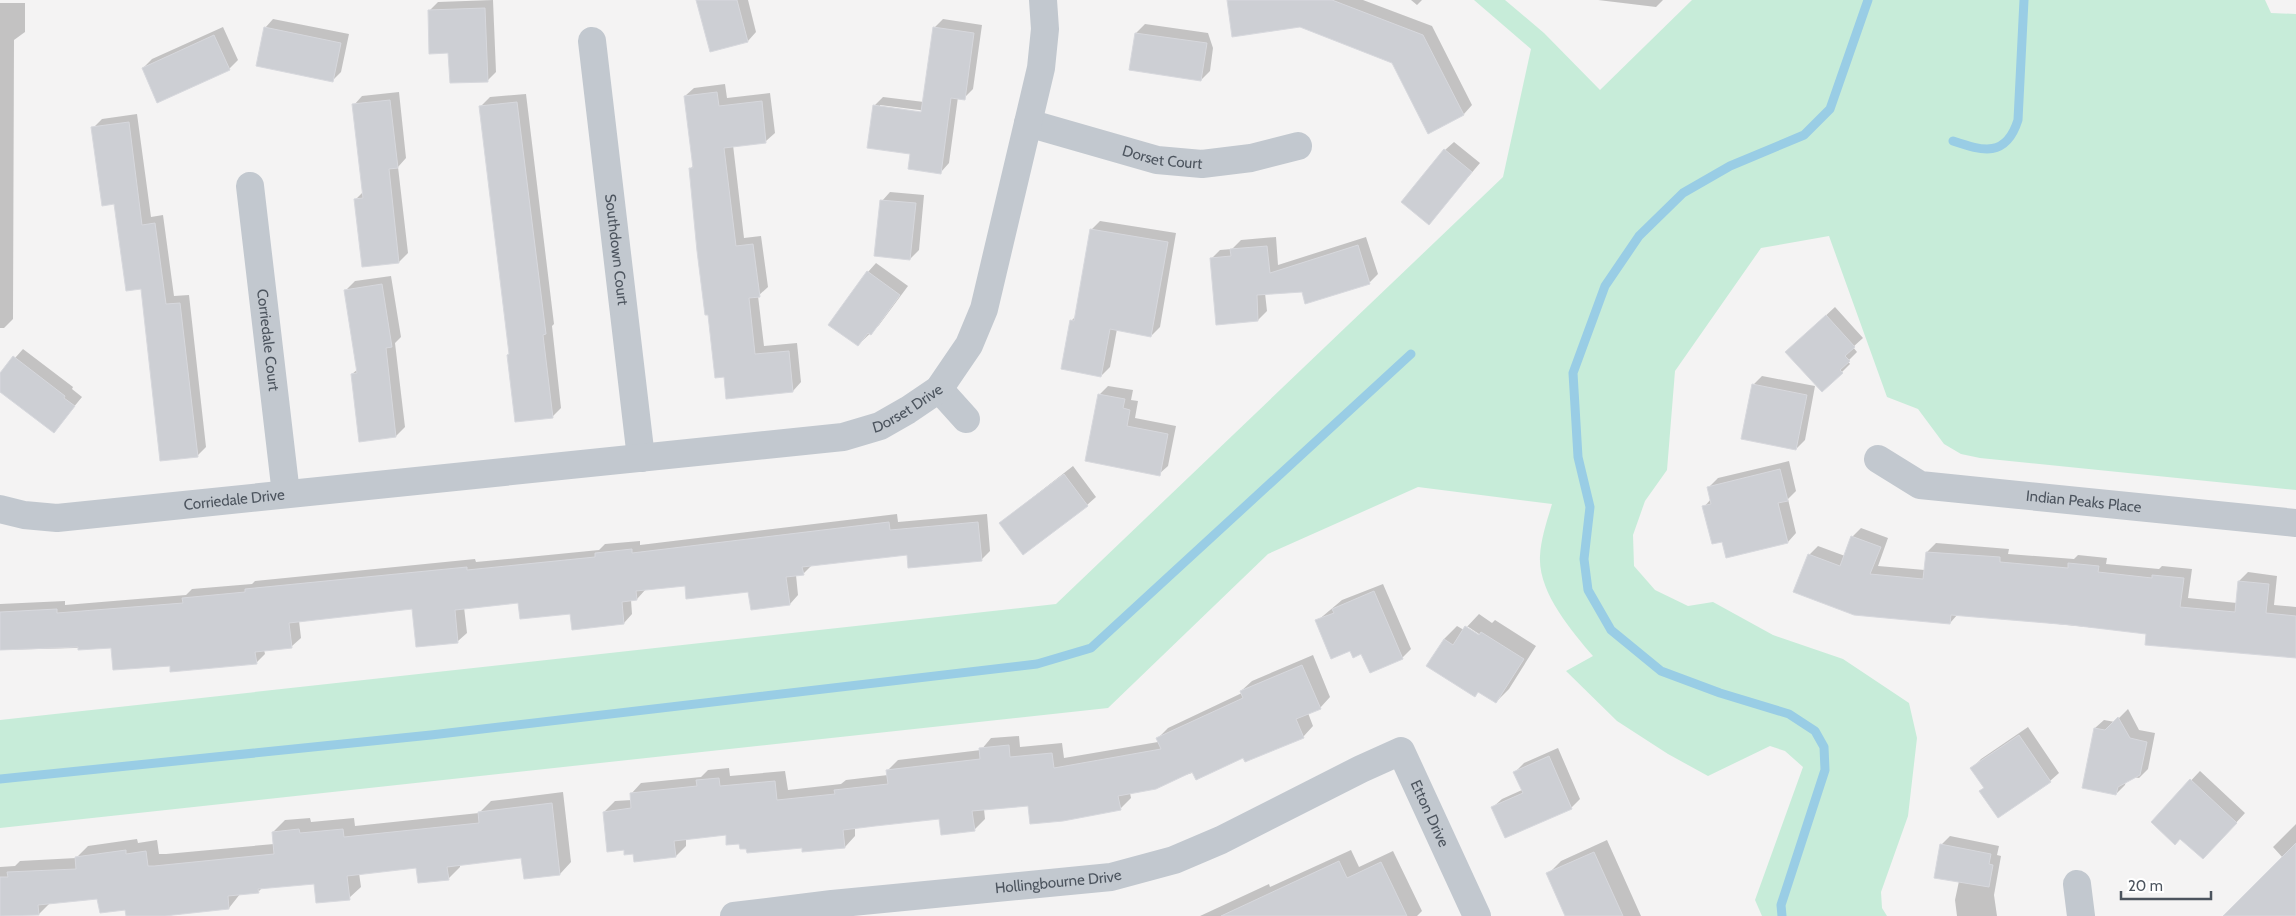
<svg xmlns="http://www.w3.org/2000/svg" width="2296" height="916" font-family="Cabin,sans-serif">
  <rect width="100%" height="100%" fill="#f4f3f3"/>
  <!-- green -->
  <path fill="#c7ecd9" d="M1474,0h31l39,33 56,57 92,-90h573l6,13 25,1v476l-316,-32 -19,-4 -17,-10 -26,-35 -31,-12 -58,-161 -68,12 -86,123 -8,99 -22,31 -12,34 1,31 21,24 33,16 25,-4 60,33 70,24 66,44 8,35 -9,78 -27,76 1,16 5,8h-125l-7,-16 48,-133 -18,-16 -15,-5 -62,30 -40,-22 -51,-33 -51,-50 27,-15c-22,-26 -55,-64 -53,-100 1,-18 7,-35 12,-52l-134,-17 -150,67 -160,154 -1108,120v-108l1056,-116 447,-427 28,-128z"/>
  <!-- shadow -->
  <path fill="#0003" fill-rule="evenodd" d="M493,0l3,72 -9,9 -58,-70 9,-9z
    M698,0h50l8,32 -8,9z
    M1328,0h35l69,26 40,79 -8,9 -35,18 -36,-70z
    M1411,0h11l-5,5z
    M1598,0h65l-7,7z
    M0,3h25v29l-11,8 -1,279 -9,9h-4z
    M273,19l76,15 -8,38 -8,8 -68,-52z
    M943,19l39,6 -9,64 -9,9 -6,-1 -9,66 -8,9 -30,-19 -37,-47 9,-9 41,5 10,-74zM880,105l47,6v3l-47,-7z
    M1145,24l63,9 5,15 -3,23 -9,9 -70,-11 5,-36z
    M223,27l15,33 -9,9 -86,-1 9,-9z
    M725,84l2,14 43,-5 5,40 -9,8 -33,4 11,93 17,-2 7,51 -10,9 6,50 33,-3 4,39 -8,9 -68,-15 -35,-207 4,-4 -9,-69 9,-8z
    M399,92l7,66 -8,9 10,86 -9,9 -44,-62 9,-9 -10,-86 8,-9z
    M526,94l28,230 -2,2 9,82 -9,9 -41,-64 -30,-247 9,-9z
    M137,114l14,103 12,-2 11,81 15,-1 17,152 -9,9 -104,-328 9,-9z
    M1454,142l26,21 -51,60 16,-73z
    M890,192l34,3 -5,55 -9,9 -28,-58z
    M1100,221l76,12 -16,94 -9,9 -34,-7 -7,38 -9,9 -30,-55 6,-6 14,-85z
    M1276,237l2,28 88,-28 12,37 -9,9 -104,10 2,18 -9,9 -47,-61 9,-9 12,-1 9,-9z
    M876,263l32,23 -29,39 -21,20 10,-73z
    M391,276l10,61 -6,6 10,84 -9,9 -44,-62 6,-5 -12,-79 9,-9z
    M1835,307l28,31 -10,9 4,5 -9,9 2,3 -8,8 -47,-28z
    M23,349l50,38 -1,2 10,8 -28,34 -54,-41v-15z
    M1762,376l53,10 -10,54 -9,9 -43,-64z
    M1108,386l25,4 -2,10 7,1 -3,17 41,8 -8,40 -9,8 -60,-79z
    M1789,461l7,30 -8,8 8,34 -8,9 -65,-1 -19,-34 7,-8 -2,-12 9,-9z
    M1073,466l23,31 -9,8 -87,18z
    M897,514l1,8 89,-8 3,37 -9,9 -73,-6 -96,11 -9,9 -7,1 2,20 -8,9 -40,-14 -64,-5 -40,4 -9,10 -6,1 1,14 -8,9 -105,-22 -55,6 3,26 -9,8 -45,-34 -114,14 2,17 -9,8 -28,4 1,4 -9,9 -85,2 -59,-18 -112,3v-46l65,-3v4l121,-10 6,-6 60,-5 3,-3 220,-22 1,3 123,-12 6,-6 35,-3v4z
    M1861,528l27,10 -10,28 47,4 2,-18 9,-9 73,6 -1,5 66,5 4,-4 29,3 -1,6 53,5 3,-3 30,3 -4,29 49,5 2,-22 9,-9 29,4 -3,29 22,2v50l-149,-24 -189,-19 -8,9 -141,-68 9,-9 27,10 7,-19z
    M1383,584l28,65 -9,9 -40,-5 -11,-4 -34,-28 25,-21z
    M1479,614l13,9 3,-3 41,26 -27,43 -13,13 -17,-11 -4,4 -31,-56 13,-13 7,4zM1467,626l18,12 -2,2 -16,-11z
    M1313,655l17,42 -10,11 -12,5 5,13 -10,11 -173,56 1,5 -11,11 -91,-5 -45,5 1,10 -11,11 -34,-13 -85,11v8l-10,11 -105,-4 -13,-9 -41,5v7l-10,10 -42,-4 -9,-3 -21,-37 11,-11 17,-1 -1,-6 10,-11 60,-6 7,-7 21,-2 1,8 55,-5 3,19 53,-6 5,-4 42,-5v-5l10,-10 83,-10 10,-12 28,-2 1,11 42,-4 2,15 94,-16 -1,-3 11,-11 74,-35 -1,-2 11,-10z
    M2128,709l11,21 16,3 -7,36 -9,9 -12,-2 -2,9 -9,9 -21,-66 9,-8 11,2z
    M2028,727l31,46 -9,8 -70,10 5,-4 -13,-19 9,-9z
    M1558,748l22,51 -9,9 -78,-1 9,-8 20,-9 -7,-18 9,-9z
    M2200,771l45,42 -33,36 -32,-12 -28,-15z
    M563,792l8,70 -11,12 -38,-17 -62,8v2l-12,12 -30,-12 -59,6 2,14 -12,11 -34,-15 -53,5 -4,4 -18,2 -11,14 -64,8h-38l-1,-8 -28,-11 -48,6 -11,11 -39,2v-49l15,-1 5,-5 56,-3 12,-12 49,-7 1,4 19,-3 2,14h7l108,-10 -1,-12 12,-12 25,-2 1,4 43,-4 1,8 124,-13 12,-12z
    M2296,824v92h-71l58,-58 -10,-11z
    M1950,836l49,10 -2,9 4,1 -7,39 3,21h-40l-2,-16 4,-19 -18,-36z
    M1607,840l34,76h-75l-18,-42 13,-13z
    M1351,850l8,17 34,-16 29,60 -5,5h-217l69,-32 1,3z"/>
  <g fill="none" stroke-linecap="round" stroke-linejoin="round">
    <!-- stream -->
    <path stroke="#99cde5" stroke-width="9" d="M1953,141c30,10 53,17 65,-21l6,-120
      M0,779l431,-44 606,-71 54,-16 320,-294
      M1782,916l-1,-11 44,-135 -1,-23 -9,-16 -26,-17 -69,-21 -59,-22 -50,-41 -23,-40 -4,-31 6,-52 -12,-50 -5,-84 32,-87 34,-50 44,-43 47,-27 74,-31 26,-26 38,-109"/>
  </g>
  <!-- building -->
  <path fill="#cdcfd4" stroke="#d7d8dd" d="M696,0h41l11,42 -38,10z
    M1227,0h105l91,35 41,80 -36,19 -36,-71 -92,-36 -68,10z
    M485,8l3,74 -38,1 -2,-30 -19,1 -1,-44z
    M264,27l77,16 -8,39 -77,-16z
    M933,27l41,6 -9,67 -14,-2 -10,76 -33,-5 2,-15 -43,-6 6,-43 48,7z
    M1135,33l72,10 -6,38 -72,-11z
    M214,35l16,35 -73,33 -15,-35z
    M717,92l2,14 43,-5 4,42 -42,5 12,98 17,-2 7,53 -11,1 6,56 34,-3 4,41 -67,7 -2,-22 -9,1 -7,-63h-3l-8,-64 -8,-83h4l-9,-72z
    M390,100l8,68 -9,1 10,94 -37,4 -8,-68 9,-1 -11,-94z
    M517,102l29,232 -3,1 10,83 -38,4 -8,-67 2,-1 -30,-248z
    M129,122l13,103 13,-2 11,81 14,-1 18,154 -38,4 -19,-172 -15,2 -12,-87 -12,2 -11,-79z
    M1444,149l28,23 -43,53 -28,-23z
    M880,200l36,3 -6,57 -36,-4z
    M1090,229l78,13 -17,95 -41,-8 -9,48 -40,-8 9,-49 4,1z
    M1358,245l12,39 -65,20 -3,-12 -45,3 1,26 -42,4 -6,-67 21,-2 -1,-7 37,-3 3,27z
    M867,271l33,24 -29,40 -3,-2 -10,13 -30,-21z
    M382,284l10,63 -6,1 10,89 -37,5 -8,-68 6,-1 -13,-83z
    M1826,315l29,32 -10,9 5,5 -10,9 3,3 -21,19 -37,-40z
    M13,356l52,40 -1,2 11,8 -21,27 -54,-41v-19z
    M1752,384l55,11 -11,55 -55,-11z
    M1098,394l27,5 -2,9 7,2 -3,16 41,8 -8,42 -75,-15z
    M1780,469l8,32 -10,2 10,40 -62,15 -4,-16 -10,2 -10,-38 9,-2 -4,-17z
    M1064,474l24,32 -65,49 -24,-32z
    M889,522l1,8 88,-8 4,39 -74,7 -1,-13 -105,12 2,8 -18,2 4,28 -39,5 -3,-18 -62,7 -1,-13 -49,5 1,9 -15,2 2,22 -52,6 -2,-16 -50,5 -2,-16 -63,7 3,33 -42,4 -4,-38 -123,14 3,25 -37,4 2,12 -87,8v-6l-57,4 -2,-22 -33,2v-3l-78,3v-38l57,-3v4l126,-10 -1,-5 63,-6v-3l222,-22v3l128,-13v-4l37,-4v4z
    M1851,536l30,11 -11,27 53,5 3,-27 74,5v5l68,6v-5l31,3 -1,6 54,6v-3l32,3 -4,29 55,5 3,-31 31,3 -3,29 30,3v42l-151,-13 1,-11 -75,-9 -120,-10 -1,9 -96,-9 -61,-23 15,-38 32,12z
    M1374,591l29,68 -33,14 -9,-19 -8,4 -3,-7 -19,8 -16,-39 19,-7 -2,-4z
    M1465,626l14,9 2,-3 43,27 -28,44 -18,-11 -3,5 -49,-31 18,-27 9,6z
    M1302,665l19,44 -25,10 8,19 -59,24 -2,-4 -47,22 -4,-8 -36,17 -38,7 3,14 -58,11 -33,3 -2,-18 -56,5 3,20 -34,4 -2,-16 -64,7 -32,4 2,18 -43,4v-4l-55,5 -1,-4h-6l-1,-5 -13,1v-10l-52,6 2,16 -42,5 -1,-8 -9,1v-5l-17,2 -4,-40 28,-4 -1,-15 67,-7 -1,-6 23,-2 1,8 55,-5 2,19 58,-6 -1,-4 54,-6 -2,-14 94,-11 -1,-11 30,-3 1,12 42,-4 2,15 107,-19 -5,-11 87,-40 -3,-7z
    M2118,717l12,21 17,4 -7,33 -22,12 -2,8 -34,-7 12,-60 11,2z
    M2019,735l32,47 -53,36 -19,-27 5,-3 -14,-20z
    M1549,756l23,53 -67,29 -14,-31 32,-14 -10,-21z
    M2190,779l47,44 -34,36 -23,-20 -5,6 -24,-23z
    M552,803l8,72 -36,4 -3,-21 -74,9 2,13 -31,3 -2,-15 -69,8 3,24 -34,3 -2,-19 -56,5 1,4 -31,3 1,13 -65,7h-38l-1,-6 -25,3 -3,-14 -59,6 1,10 -39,1v-39h8l-1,-5 69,-3 -1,-12 51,-7v4l20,-3 2,15h6l120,-12 -2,-22 27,-3 1,4 43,-4 1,8 135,-14 -1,-11z
    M2296,843v73h-73z
    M1940,844l51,10 -2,10 4,1 -4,22 -55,-9z
    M1594,852l29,64h-58l-19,-43z
    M1339,861l8,17 34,-16 26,54h-186z"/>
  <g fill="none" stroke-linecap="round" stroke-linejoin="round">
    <!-- street -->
    <g stroke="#c2c8cf" stroke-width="28">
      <path id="s1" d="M592,41l49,417"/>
      <path id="s2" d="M1028,123l129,37 45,4 49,-6 47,-12"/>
      <path id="s3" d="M250,186l36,308"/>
      <path d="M939,389l27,30"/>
      <path id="s4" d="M1878,459l42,26 376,38"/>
      <path id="s5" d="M0,509l24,6 33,3 786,-81 37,-11 28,-16 31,-21 30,-44 15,-36 57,-241 4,-39 -2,-29"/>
      <path d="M2077,884l4,32"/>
      <path id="s6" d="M734,916l98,-12 279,-27 63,-17 47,-20 140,-71 40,-18 76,165"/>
    </g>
  </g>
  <g text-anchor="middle" stroke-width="4.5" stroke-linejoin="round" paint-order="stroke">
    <!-- street labels -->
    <g font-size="15" fill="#4c545e" stroke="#fff">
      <text dy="5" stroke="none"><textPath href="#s2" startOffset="139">Dorset Court</textPath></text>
      <text dy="5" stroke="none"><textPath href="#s1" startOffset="210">Southdown Court</textPath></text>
      <text dy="5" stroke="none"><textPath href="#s3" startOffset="155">Corriedale Court</textPath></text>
      <text dy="5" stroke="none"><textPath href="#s5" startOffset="919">Dorset Drive</textPath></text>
      <text dy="5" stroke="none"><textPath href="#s5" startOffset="236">Corriedale Drive</textPath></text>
      <text dy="5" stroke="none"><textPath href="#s4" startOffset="214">Indian Peaks Place</textPath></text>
      <text dy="5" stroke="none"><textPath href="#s6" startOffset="765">Etton Drive</textPath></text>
      <text dy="5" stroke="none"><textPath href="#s6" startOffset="326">Hollingbourne Drive</textPath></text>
    </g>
  </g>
  <!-- scale -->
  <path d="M2121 891v8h90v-8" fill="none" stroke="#4c545e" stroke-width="2.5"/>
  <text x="2128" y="891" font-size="15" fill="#4c545e" stroke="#ffffff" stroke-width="4" paint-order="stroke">20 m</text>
</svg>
